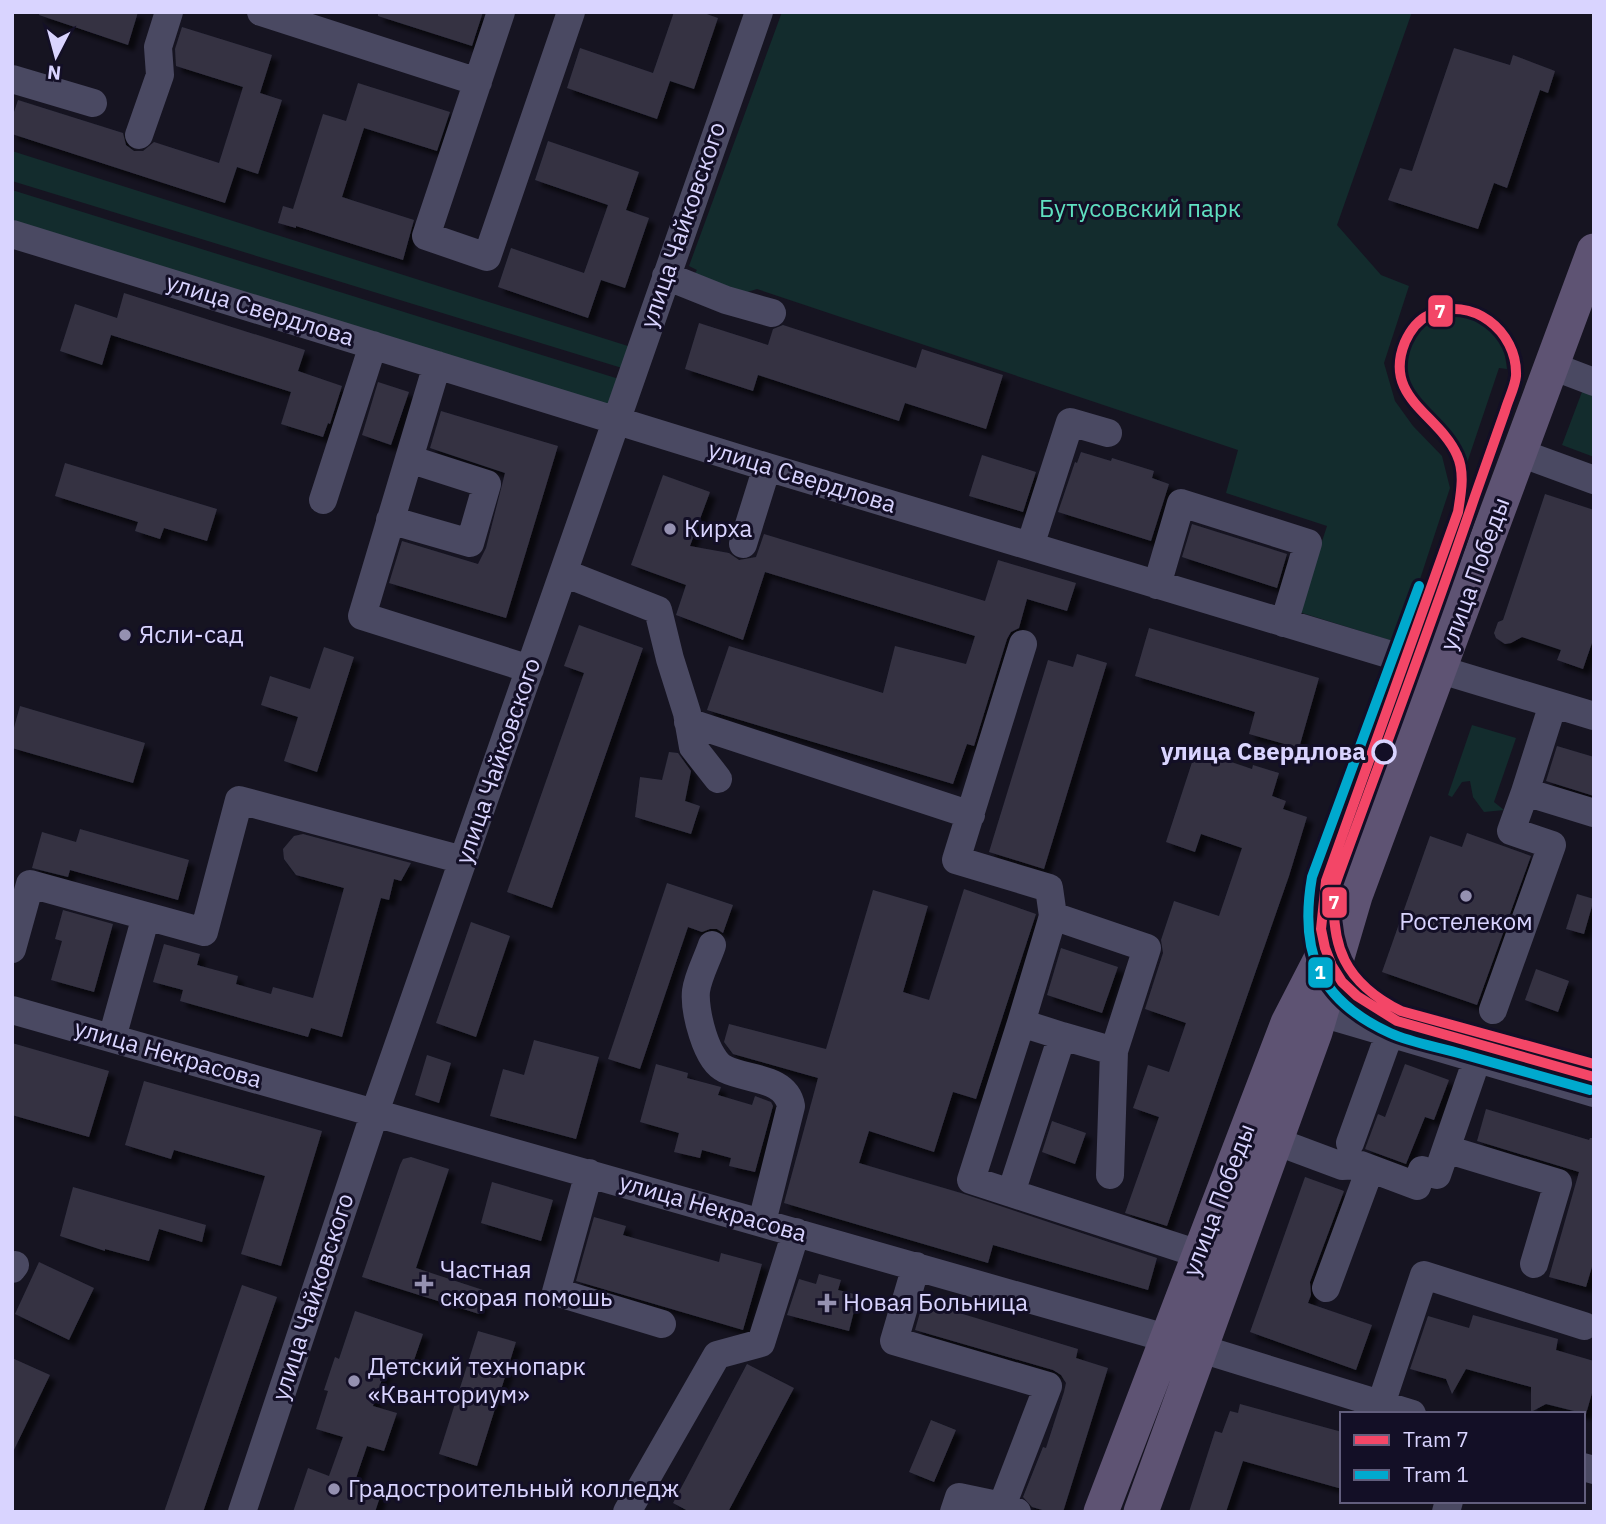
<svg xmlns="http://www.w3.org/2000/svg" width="1606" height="1524" font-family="'IBM Plex Sans',sans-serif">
  <defs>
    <filter id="shadow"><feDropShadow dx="6" dy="6" stdDeviation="2" flood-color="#0009"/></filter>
  </defs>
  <rect width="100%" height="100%" fill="#161421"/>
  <!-- green -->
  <path fill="#132c2d" d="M782,12h630l-75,213 44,50 28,11 -25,77 11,38 18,25 29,30 8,32 -51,155 -100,-31 28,-86 -101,-33 12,-43 -481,-161 -16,5 -56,-5 12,-19 -8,-4z
    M12,151l619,196 -9,21 -610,-187z
    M12,190l607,189 -12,30 -595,-183z
    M1451,313c38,4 52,17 56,56l-8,-1 -33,98c-9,-53 -83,-62 -56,-123 8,-18 21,-27 41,-30z
    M1594,360v97l-32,-12z
    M1472,725l44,13 -22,64 10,8 -20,2 -11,-15 -3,-16 -8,1 -10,15 -4,-2z"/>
  <!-- building -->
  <path fill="#343243" filter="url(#shadow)" d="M40,12h98l-10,33 -89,-30z
    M378,12h105l-11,34 -94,-30z
    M674,12h27l17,6 -24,71 -24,-8 -13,38 -90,-31 13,-40 73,25z
    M182,27l90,28 -12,38 22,7 -24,74 -21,-7 -12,36 -213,-69v-16l6,-18 105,33 3,12 8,6h9l11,-9 65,21 24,-76 -67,-21 -1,-17z
    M1454,48l56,17 3,-10 42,16 -7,22 -8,-3 -33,98 -13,-5 -16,46 -90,-29 12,-32 12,3z
    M358,83l92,29 -13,39 -73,-23 -22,69 72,23 -11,40 -107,-34v2l-18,-5 5,-17 10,3 30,-95 23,7z
    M548,141l91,31 -13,38 23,8 -24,70 -24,-8 -13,38 -90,-31 13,-39 73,25 24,-68 -73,-25z
    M124,293l181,57 -7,21 44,15 -12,38 -2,-1 -5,14 -42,-13 10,-32 -180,-57 -9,30 -42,-14 15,-47 42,14z
    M699,323l69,22 5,-16 10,-4 133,43 6,-19 81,26 -17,54 -81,-26 -6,18 -141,-46 -5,16 -68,-22z
    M378,382l31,10 -18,53 -29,-10z
    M441,411l117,35 -52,172 -117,-35 13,-42 76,23 8,-16 19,-75 -75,-25z
    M1081,452l30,9 1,-3 42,13 -2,7 17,6 -18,57 -93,-29 17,-50 2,1z
    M982,455l54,17 -13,40 -54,-16z
    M65,463l152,46 -10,32 -43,-13 -4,11 -25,-8 3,-9 -83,-26z
    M663,475l47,17 -20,54 39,7 10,7 17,-3 8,-23 221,67 13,-41 78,23 -9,28 -40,-12 -8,29 -8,4 -4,7 -33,107 -7,-2 -14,40 -246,-74 22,-64 154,47 12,-47 71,18 9,-28 -210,-64 -22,68 -67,-25 10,-30 -55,-20z
    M1545,494l49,16v127l-11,32 -26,-9 4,-10 -39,-13 -11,6 -6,1 -9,-6 -2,-5 4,-11 5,-2z
    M1192,524l95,30 -10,34 -95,-31z
    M579,625l64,23 -91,260 -45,-16 77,-219 -20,-7z
    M1149,628l170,50 -20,70 -50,-14 6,-22 -120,-36z
    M324,647l30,10 -37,115 -33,-11 14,-44 -37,-12 9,-29 40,13z
    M1077,654l30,9 -63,206 -55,-17 59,-192 25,7z
    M20,706l125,37 -12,40 -121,-35v-13z
    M1557,746l37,11v39l-48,-15z
    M1196,750l56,19 1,-4 26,8 -7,23 14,5 -3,8 24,8 -18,59 -122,350 -42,-13 34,-96 -26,-9 15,-43 21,7 17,-49 -41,-14 18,-56 -2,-13 13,-39 45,15 23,-68 -41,-14 -6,18 -29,-10z
    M669,752l9,1 13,18 -6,30 15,5 -9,28 -56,-17 5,-40 22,3z
    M80,829l109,31 -11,40 -108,-30 -2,7 -36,-9 10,-36 34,10z
    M1467,833l64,23 -54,149 -95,-33 48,-136 32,11z
    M303,834l108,29 -10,18 -7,-2 -5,21 -8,-2 -39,139 -31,-9 -3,9 -128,-36 3,-11 -30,-8 11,-38 36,10 -3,11 41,11 -2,8 35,10 2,-7 40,11 31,-110 -48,-13 -12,-16 -1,-10 11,-13z
    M667,883l66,22 -10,28 -6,-4h-7l-8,3 -14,-5 -48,142 -32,-10z
    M964,889l72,25 -60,185 -23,-7 -19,60 -65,-21 -10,32 102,30 196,65 -9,32 -155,-45 -5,18 -204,-60 34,-125 -85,-24 -9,-12 5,-18 97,25 47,-159 55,16 -25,86 26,8z
    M1577,894l17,5 -10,35 -18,-5z
    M63,910l50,14 -19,68 -43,-12 11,-39 -7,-2z
    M471,922l39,14 -34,101 -40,-14z
    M1061,948l57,19 -16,46 -55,-18z
    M1536,969l33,12 -11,31 -33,-12z
    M534,1040l65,17 -23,82 -86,-23 13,-47 21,6z
    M12,1043l97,28 -20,66 -77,-22z
    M427,1055l24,8 -12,40 -24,-8z
    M656,1064l32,9 -1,5 34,9 -3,8 34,10 3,-9 16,6 2,4 -18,66 -26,-6 2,-8 -29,-8 -2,8 -26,-6 5,-19 -39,-11z
    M1405,1064l44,16 -15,40 -9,-3 -19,47 -41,-15 13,-35 7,3z
    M144,1081l178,50 -41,135 -40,-12 24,-78 -91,-26 -3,9 -46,-14z
    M1486,1109l103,31 1,-2h4v122l-8,27 -37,-10 30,-105 -102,-31z
    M1052,1121l34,12 -11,31 -33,-12z
    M411,1157l38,12 -33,99 70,23 -7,23 -117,-37 38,-112 3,-6z
    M1305,1177l39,14 -34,91 1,13 -3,8 64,22 -16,45 -106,-38z
    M492,1182l61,18 -12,41 -60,-18z
    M73,1187l133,38 -4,17 -43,-13 -10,32 -44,-12v2l-45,-15z
    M594,1217l32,9 -3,9 96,27 2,-9 41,11 -19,66 -167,-49z
    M39,1262l55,26 -25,52 -54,-26z
    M819,1274l22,6 -3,10 20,5 -9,36 -62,-16 12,-36 17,5z
    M242,1285l35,12 -74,215h-39z
    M923,1302l155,47 -2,9 32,10 -45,144h-14l-17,-5 -9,-10 20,-50 3,1 18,-56 2,-9 -5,-8 -8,-5 -138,-40z
    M355,1311l68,23 -12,35 -23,-7 -15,44 24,7 -13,38 -17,-5 -13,38 27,10 -6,18h-82l15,-44 21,8 14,-39 -27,-8 12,-38 -4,-1 11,-33 4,2z
    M1473,1315l85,24 -2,11 38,11v25l-8,28 -40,-10 -15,8v-25l-65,-18 -14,25 -6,-15 -36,-10 18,-53 41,12z
    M478,1331l38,11 -39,124 -38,-12z
    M12,1358l38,17 -38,79z
    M747,1364l47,24 -66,124h-38l-17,-9z
    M1240,1404l102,28v57l-99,-28 -17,51h-37l26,-81 7,2 8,-22 8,2z
    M931,1420l25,10 -22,52 -25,-10z"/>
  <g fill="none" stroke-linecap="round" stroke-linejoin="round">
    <!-- minor -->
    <path stroke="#4a4962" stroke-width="28" d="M261,12l217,70
      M501,12l-75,224 61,21 84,-245
      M12,79l81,24
      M139,135l21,-60 -2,-28 11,-35
      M12,234l755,233 827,249
      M666,276l60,24 46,13
      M437,365l-75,251 168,53
      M1552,366l42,16
      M1520,453l74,27
      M323,500l50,-155
      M390,520l80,23 17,-59 -78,-25
      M743,544l24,-77
      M1030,546l40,-124 38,11
      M564,573l94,37 12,49 17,54 6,34 25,32
      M1157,585l24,-82 127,40 -24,80
      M1553,704l-28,88 69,21
      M688,722l283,93
      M1053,916l94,32 -33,103 -52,-15
      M712,945c-5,15 -14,31 -16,46 -2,19 10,70 29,78 22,11 61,8 66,37l-29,116
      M12,949l18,-65 174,48 35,-132 224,60
      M1301,1007l293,86
      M12,1010l1154,328 246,76
      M1493,1010l59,-165 -41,-14 14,-39
      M1021,1023l32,-107 -4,-28 -93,-28 67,-216
      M112,1038l34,-122
      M1275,1141l67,25 19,-1 56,21 5,-16 15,5 40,-116
      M1350,1143l35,-97
      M1446,1149l112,34 -24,81
      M589,1173l-33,119 106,32
      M1110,1175l4,-124
      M1011,1193l-40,-13 50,-157 41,13 -51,157 188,61
      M916,1266l-22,75 154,45 -46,120 15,6
      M12,1269l3,-4
      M1326,1288l44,-119
      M1381,1404l43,-129 160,51
      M1583,1467l11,3
      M242,1512l133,-400 384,-1100
      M627,1512l90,-157 44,-12 35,-111
      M954,1512l5,-15 43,9
      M1446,1512l3,-11"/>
    <!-- major -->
    <path stroke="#5e5373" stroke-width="35" d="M1101,1512l187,-489 32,-62
      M1141,1512l174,-480 40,-136 239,-645"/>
    <defs>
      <path id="tram-1" d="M1594,1064l-193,-53c-56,-28 -72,-65 -66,-126 47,-130 96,-259 140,-389 10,-28 20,-57 30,-85 3,-11 10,-24 11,-35 2,-45 -45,-82 -87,-61 -11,5 -19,16 -24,27 -23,56 34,72 52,113 8,17 4,38 1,57l-132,369 -5,48 4,19 7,18 10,16 15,14 40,25 197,56"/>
      <path id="tram-2" d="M1419,586l-107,291c-13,75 6,123 78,156 22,10 49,14 72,21 43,12 85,24 128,36"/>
    </defs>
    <!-- tram-1 casing -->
    <use href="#tram-1" stroke="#130f26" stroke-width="16"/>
    <!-- tram-2 casing -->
    <use href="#tram-2" stroke="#130f26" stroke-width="16"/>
    <!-- tram-1 -->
    <use href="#tram-1" stroke="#f34667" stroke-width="10"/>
    <!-- tram-2 -->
    <use href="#tram-2" stroke="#00a9ce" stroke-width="10"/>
  </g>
  <!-- markers -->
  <g fill="#9591b1" stroke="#130f26" stroke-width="2.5">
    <circle cx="670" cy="529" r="7"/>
    <circle cx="125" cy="635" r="7"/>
    <circle cx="1466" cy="896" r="7"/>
    <path d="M420.5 1273.5h7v7h7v7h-7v7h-7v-7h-7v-7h7z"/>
    <path d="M823.5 1292.5h7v7h7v7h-7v7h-7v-7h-7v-7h7z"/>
    <circle cx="354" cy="1381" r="7"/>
    <circle cx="334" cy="1489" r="7"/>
  </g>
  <circle fill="#130f26" stroke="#d9d4ff" stroke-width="3.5" cx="1384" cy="752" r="11"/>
  <g text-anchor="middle" stroke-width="6" stroke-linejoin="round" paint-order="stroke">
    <!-- park labels -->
    <g font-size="24" fill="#5fe0c0" stroke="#130f26">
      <text x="1140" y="217">Бутусовский парк</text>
    </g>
    <!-- street labels -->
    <g font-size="24" fill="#d9d4ff" stroke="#130f26">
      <text transform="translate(683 225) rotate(-71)" y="8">улица Чайковского</text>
      <text transform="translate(260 310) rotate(17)" y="8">улица Свердлова</text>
      <text transform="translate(802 477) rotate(17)" y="8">улица Свердлова</text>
      <text transform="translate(1475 574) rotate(-70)" y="8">улица Победы</text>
      <text transform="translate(498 761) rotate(-71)" y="8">улица Чайковского</text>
      <text transform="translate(168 1054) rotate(16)" y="8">улица Некрасова</text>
      <text transform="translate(1219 1200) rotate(-69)" y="8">улица Победы</text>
      <text transform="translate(713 1208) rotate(16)" y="8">улица Некрасова</text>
      <text transform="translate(313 1297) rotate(-72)" y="8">улица Чайковского</text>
    </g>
    <!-- poi labels -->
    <g font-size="24" fill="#d9d4ff" stroke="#130f26" text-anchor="start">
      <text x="684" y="537">Кирха</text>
      <text x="139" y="643">Ясли-сад</text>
      <text x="1466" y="930" text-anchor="middle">Ростелеком</text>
      <text x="440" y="1278">Частная<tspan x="440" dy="28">скорая помошь</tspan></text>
      <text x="843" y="1311">Новая Больница</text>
      <text x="368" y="1375">Детский технопарк<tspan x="368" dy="28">«Кванториум»</tspan></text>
      <text x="348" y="1497">Градостроительный колледж</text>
    </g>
    <!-- stop labels -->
    <g font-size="24" font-weight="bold" fill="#d9d4ff" stroke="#130f26" text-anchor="end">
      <text x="1366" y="760">улица Свердлова</text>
    </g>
  </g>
  <g stroke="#130f26" stroke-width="2.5">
    <rect x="1427" y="294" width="27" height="34" rx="7" fill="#f34667"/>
    <rect x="1321" y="886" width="27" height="33" rx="7" fill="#f34667"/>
    <rect x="1307" y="956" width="27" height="33" rx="7" fill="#00a9ce"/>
  </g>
  <g font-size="19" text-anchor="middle" font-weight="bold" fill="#fff">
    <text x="1440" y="318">7</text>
    <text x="1334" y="909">7</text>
    <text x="1320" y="979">1</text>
  </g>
  <!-- border -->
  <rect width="1606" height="1524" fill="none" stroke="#d9d4ff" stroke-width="28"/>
  <!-- legend -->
  <rect x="1340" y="1412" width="245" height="91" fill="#130f26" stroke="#625e7d" stroke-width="2"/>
  <rect x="1354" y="1435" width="35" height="10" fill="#f34667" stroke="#625e7d" stroke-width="2"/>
  <text x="1403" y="1447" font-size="21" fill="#d9d4ff">Tram 7</text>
  <rect x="1354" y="1470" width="35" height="10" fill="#00a9ce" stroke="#625e7d" stroke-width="2"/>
  <text x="1403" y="1482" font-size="21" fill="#d9d4ff">Tram 1</text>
  <!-- north arrow -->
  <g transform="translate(56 56) rotate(186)" stroke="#130f26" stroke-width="5" paint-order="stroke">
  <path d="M0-5L12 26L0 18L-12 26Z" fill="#d9d4ff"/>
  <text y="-10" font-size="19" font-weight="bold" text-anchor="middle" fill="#d9d4ff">N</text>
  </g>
</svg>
